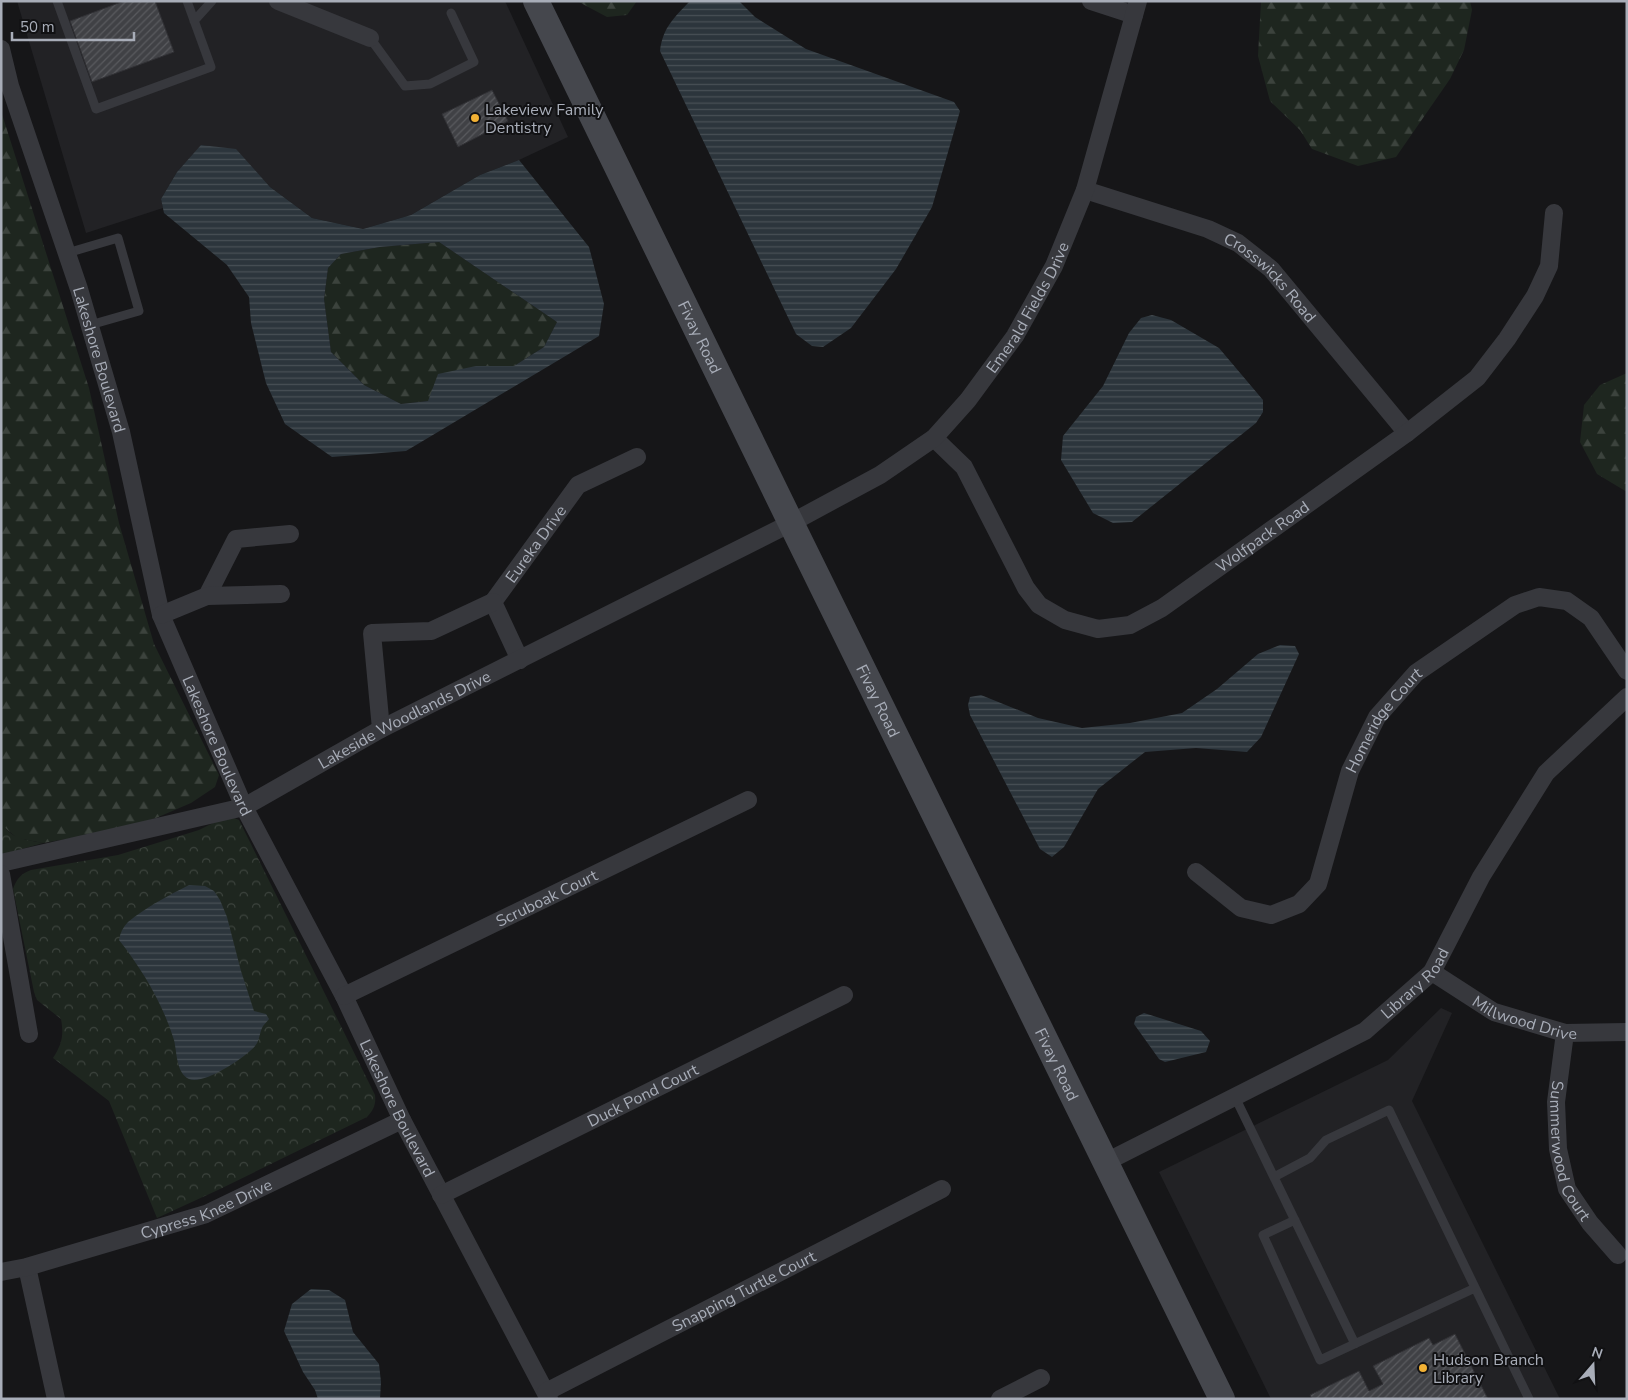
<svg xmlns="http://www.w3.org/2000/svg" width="1628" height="1400" font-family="'Nunito Sans',sans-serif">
  <defs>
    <pattern id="forest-firs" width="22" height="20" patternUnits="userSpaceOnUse" patternTransform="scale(1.25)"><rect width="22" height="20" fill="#1e261f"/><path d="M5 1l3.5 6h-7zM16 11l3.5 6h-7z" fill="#3c433d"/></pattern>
    <pattern id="park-crowns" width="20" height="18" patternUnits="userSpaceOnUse" patternTransform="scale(1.25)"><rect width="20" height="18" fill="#1e261f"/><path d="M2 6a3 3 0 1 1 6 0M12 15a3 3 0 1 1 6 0" fill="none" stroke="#3c433d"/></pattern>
    <pattern id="water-rules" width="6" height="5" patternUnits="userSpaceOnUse" patternTransform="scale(1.25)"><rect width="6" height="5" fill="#2c353c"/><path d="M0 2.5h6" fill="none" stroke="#485056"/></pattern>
    <pattern id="building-hatch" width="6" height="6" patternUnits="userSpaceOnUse" patternTransform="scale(1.25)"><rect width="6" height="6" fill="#404145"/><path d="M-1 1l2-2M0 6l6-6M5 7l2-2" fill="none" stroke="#595a5e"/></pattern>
  </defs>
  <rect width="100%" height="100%" fill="#161618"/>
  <!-- built -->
  <path fill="#222225" d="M17,1h488l63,136 -49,23 -39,15 -69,40 -48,14 -51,-11 -42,-31 -34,-37 -34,-5 -25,27 -16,27 2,9 -77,25z
    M1441,1008l11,5 -40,88 148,298h-289l-112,-227 229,-112z"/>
  <!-- forest -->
  <path fill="url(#forest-firs)" d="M577,1h60l-10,14 -20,2z
    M1261,1h209l2,9 -8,40 -14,29 -54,78 -38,9 -46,-17 -12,-19 -30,-29 -12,-45z
    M1,111l88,277 30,135 35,121 65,131 -4,12 -24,16 -35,15 -43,13 -70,12 -26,-5 -13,-11 -3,-10z
    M439,242l118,80 -13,25 -30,19h-38l-48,35 -27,3 -37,-19 -33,-33 -7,-53 4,-31 13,-14 39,-7z
    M1627,373v119l-30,-18 -17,-32 4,-37 16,-20z"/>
  <!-- park -->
  <path fill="url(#park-crowns)" d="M1,817c5,22 23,22 42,26l-42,12z
    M232,817l7,3 136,275c1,9 -1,15 -8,22l-149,73 -61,28 -48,-117 -56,-43c9,-14 11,-23 8,-39l-24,-19 -3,-8 -21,-103c4,-11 8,-15 18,-19l87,-15 81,-25 22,-11z"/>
  <!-- water -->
  <path fill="url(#water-rules)" fill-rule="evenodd" d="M690,1h49l16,16 51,32 148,53 6,9 -28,96 -36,62 -45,59 -28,19 -11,-1 -16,-12 -136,-283c3,-24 14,-33 30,-50z
    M201,145l35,4 34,38 42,31 51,11 48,-14 69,-40 39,-15 70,87 15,57 -5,32 -193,115 -74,6 -47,-33 -19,-41 -15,-60 -2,-26 -22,-32 -63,-52 -3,-14 16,-27zM439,242l118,80 -13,25 -30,19h-38l-38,8 -10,27 -27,3 -37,-19 -33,-33 -7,-53 4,-31 13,-14 39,-7z
    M1152,315l19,5 48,28 44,52v12l-7,11 -124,99 -19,1 -20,-10 -32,-53 2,-24 40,-50 26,-53 12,-15z
    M1280,645l15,1 4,8 -38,83 -14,15 -51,-4 -51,4 -47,37 -34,58 -12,10 -12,-8 -70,-134 -2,-10 2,-8 11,-2 57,23 44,10 48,-5 52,-10 35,-24 41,-35z
    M189,885l16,1 9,5 6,9 7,17 14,54 13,40 12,3 3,5c-2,3 -6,6 -7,9 -4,10 -2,15 -12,23 -11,10 -47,34 -61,28 -13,-6 -12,-27 -15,-39 -11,-36 -32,-71 -55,-100 1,-7 4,-13 9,-18 17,-14 41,-27 61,-37z
    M1144,1013l57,18 9,10 -4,11 -41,10 -6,-3 -25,-35 2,-7z
    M311,1289l18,1 16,10 8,32 26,32 2,18 -1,17h-62l-3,-9 -12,-18 -19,-41 8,-27z"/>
  <!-- building -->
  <path fill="url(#building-hatch)" stroke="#303034" d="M124,1h31l19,51 -82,30 -22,-61z
    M492,90l16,31 -50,26 -16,-33z
    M1455,1334l33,65h-176l-2,-4 49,-24 10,20 14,-7 -10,-18 56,-28 4,7z"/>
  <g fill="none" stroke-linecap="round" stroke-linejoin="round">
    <!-- lane -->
    <path stroke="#37383d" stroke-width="9" d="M57,1l39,108 115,-42 -24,-66
      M194,21l18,-20
      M370,38l35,48 25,-2 44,-22 -23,-49
      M67,253l51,-15 21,73 -49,14
      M1235,1097l120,247
      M1274,1177l36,-19 16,-18 63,-30 140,289
      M1295,1220l-32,15 57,125 155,-72"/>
    <!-- street -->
    <g stroke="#37383d" stroke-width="18">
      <path d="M278,1l92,37"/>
      <path d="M1091,1l43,14"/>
      <path id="s1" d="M1,49l9,37 69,203 42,143 40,183 83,192 100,189 58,124 147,279"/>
      <path id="s2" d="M1085,190l123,39 30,14 33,26 136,164"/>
      <path id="s3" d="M934,438l30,29 62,121 13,17 26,15 33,9 32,-4 32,-17 245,-175 70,-55 30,-39 28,-43 14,-30 5,-53"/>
      <path d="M207,596l29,-57 54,-5"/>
      <path d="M161,615l46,-19 74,-2"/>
      <path id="s4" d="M520,660l-27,-58 85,-117 59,-28"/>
      <path d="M381,729l-9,-96 59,-2 62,-29"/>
      <path id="s5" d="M1,863l243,-56 137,-78 410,-206 89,-48 54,-37 34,-38 47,-64 39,-70 31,-76 53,-189"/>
      <path id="s6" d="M1196,872l45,36 30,7 28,-11 19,-20 32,-113 27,-54 39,-44 99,-68 24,-8 28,4 24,17 36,53"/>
      <path d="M1,874l28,160"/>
      <path id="s7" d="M1432,972l62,40 71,21 62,-1"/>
      <path id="s8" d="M344,996l404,-196"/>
      <path id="s9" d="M1565,1033l-9,69 2,47 9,40 23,34 28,32"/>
      <path id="s10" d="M1106,1162l259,-131 67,-59 49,-95 65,-104 81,-76"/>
      <path id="s11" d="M441,1195l403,-200"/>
      <path d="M27,1267l29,132"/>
      <path id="s12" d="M1,1272l26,-5 179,-53 196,-94"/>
      <path id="s13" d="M546,1392l396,-203"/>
      <path d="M1000,1399l41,-21"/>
    </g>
    <!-- secondary -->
    <path stroke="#45474d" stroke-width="26" id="s14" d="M536,1l255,522 431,876"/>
  </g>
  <!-- markers -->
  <g fill="#f2b134" stroke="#111113" stroke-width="2">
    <circle cx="475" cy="118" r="5"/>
    <circle cx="1423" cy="1368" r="5"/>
  </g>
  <g text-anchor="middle" stroke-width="4" stroke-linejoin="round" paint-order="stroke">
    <!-- poi labels -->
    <g font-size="16" fill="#a8adb8" stroke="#111113" text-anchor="start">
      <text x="485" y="115">Lakeview Family<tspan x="485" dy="18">Dentistry</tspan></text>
      <text x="1433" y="1365">Hudson Branch<tspan x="1433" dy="18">Library</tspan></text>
    </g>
    <!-- street labels -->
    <g font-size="16" fill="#a8adb8" stroke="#111113">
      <text dy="6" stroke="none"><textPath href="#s2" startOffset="209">Crosswicks Road</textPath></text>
      <text dy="6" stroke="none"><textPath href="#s5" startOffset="1194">Emerald Fields Drive</textPath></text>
      <text dy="6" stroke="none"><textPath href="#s14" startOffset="374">Fivay Road</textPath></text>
      <text dy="6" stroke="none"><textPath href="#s1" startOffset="326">Lakeshore Boulevard</textPath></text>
      <text dy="6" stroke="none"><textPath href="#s3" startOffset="455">Wolfpack Road</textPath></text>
      <text dy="6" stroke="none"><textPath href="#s4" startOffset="136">Eureka Drive</textPath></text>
      <text dy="6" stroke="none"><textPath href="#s14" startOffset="779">Fivay Road</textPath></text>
      <text dy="6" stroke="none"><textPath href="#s5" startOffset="432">Lakeside Woodlands Drive</textPath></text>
      <text dy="6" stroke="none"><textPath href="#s6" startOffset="325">Homeridge Court</textPath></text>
      <text dy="6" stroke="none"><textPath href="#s1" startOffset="731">Lakeshore Boulevard</textPath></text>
      <text dy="6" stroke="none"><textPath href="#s8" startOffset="225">Scruboak Court</textPath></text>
      <text dy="6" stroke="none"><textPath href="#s10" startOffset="360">Library Road</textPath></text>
      <text dy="6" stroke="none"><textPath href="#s7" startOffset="105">Millwood Drive</textPath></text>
      <text dy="6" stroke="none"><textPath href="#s14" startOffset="1184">Fivay Road</textPath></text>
      <text dy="6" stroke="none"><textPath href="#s11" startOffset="225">Duck Pond Court</textPath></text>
      <text dy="6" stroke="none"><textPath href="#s1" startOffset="1136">Lakeshore Boulevard</textPath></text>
      <text dy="6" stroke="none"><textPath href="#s9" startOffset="121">Summerwood Court</textPath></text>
      <text dy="6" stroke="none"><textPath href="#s12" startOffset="215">Cypress Knee Drive</textPath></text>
      <text dy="6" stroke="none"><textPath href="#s13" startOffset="222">Snapping Turtle Court</textPath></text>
    </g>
  </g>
  <!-- border -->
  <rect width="1628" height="1400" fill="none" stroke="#a8adb8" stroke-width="5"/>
  <!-- north arrow -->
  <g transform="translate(1593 1365) rotate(19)" stroke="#111113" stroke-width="4" paint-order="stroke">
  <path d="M0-4L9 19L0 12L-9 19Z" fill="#a8adb8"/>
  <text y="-8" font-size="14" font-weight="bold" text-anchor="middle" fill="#a8adb8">N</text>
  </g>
  <!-- scale -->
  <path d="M12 32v8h122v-8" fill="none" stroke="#a8adb8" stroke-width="2.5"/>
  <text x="20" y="32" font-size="15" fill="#a8adb8" stroke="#111113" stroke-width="4" paint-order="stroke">50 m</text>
</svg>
